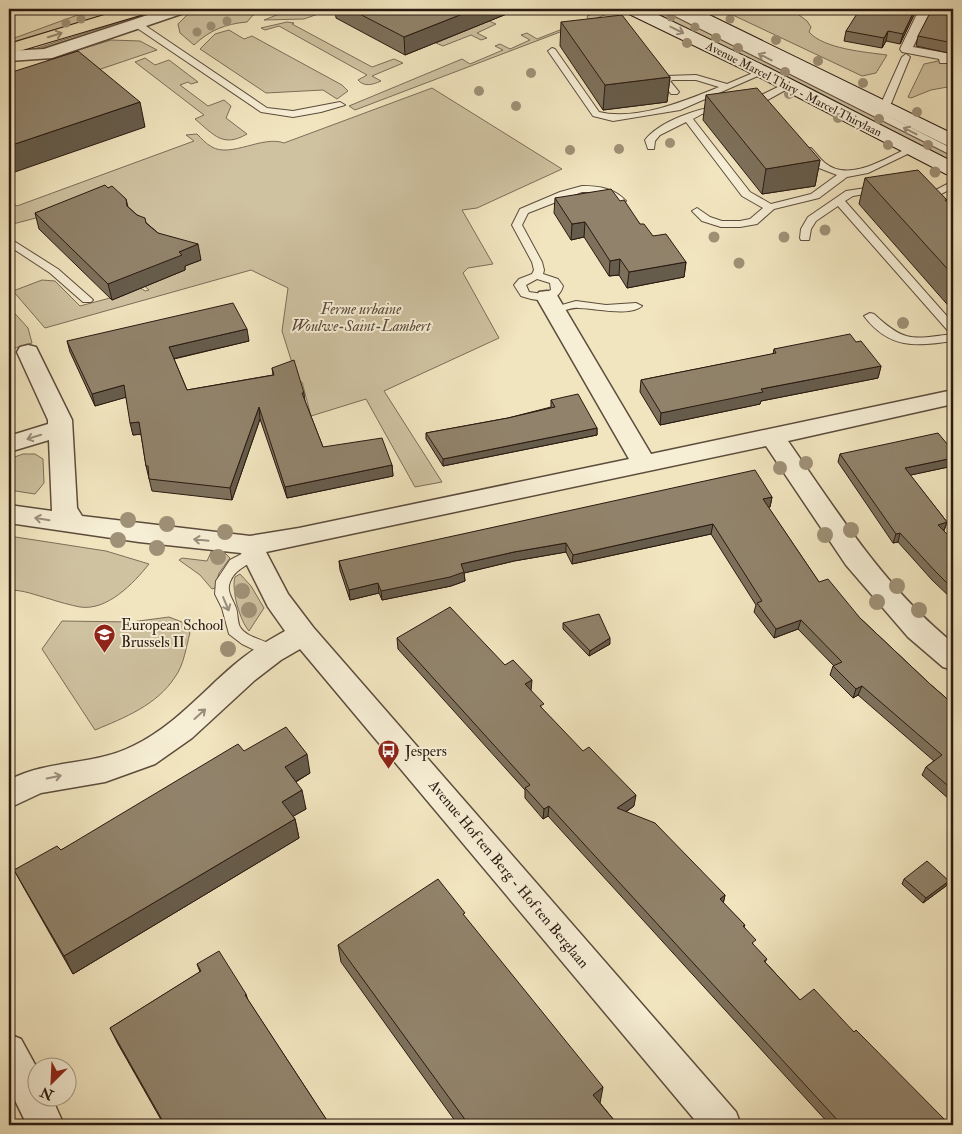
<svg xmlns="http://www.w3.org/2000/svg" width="962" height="1134" font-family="'IM FELL Double Pica',serif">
  <rect width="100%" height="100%" fill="#f1e5bf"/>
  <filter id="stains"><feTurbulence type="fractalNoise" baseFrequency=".004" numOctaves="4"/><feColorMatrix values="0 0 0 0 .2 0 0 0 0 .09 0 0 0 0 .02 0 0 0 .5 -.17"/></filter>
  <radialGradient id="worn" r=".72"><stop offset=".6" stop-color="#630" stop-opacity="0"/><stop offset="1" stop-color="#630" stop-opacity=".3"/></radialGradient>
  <!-- green -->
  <path fill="#cfc2a1" stroke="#7c6e59" d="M94,9h31l-116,34v-3z
    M161,9h10l-132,40 -8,1z
    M207,9h62l-16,6 -6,7c-22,2 -37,8 -53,23l-14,-12 -2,-9 9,-9z
    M292,9h40l-28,10 -40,1z
    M647,9c27,0 70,27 94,39 71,36 142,71 212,108v7l-137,-72z
    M720,9h81l-2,6 8,6 4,6 -2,5c15,17 56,20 78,23l-11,18 -14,3z
    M603,10l7,3 -255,97 -6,-4 113,-47 8,5 33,-14 -8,-4 5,-2 10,5 20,-9 -9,-5 6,-2 10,6 51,-20 -1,-3z
    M489,21l7,3 -19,9 10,5 -6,2 -10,-5 -28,11 -7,-3z
    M287,22l7,1 -2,1 80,43 22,-8 9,4 -31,13 9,5c-9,4 -17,6 -23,-1l9,-5 -88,-49 -14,4 -4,-2z
    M229,30l15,9 8,-3 90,49 6,6 -11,8 -14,-9 -57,3 -66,-44 15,-15z
    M111,40l29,1 17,9 -133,45 25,-36z
    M145,58l10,7 14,-5 29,22 -7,2 -3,-2 -8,3 28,21 16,-6 7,6 -5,12 21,16c-24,14 -33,1 -52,-15l9,-4 -69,-53z
    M938,61l15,2v23l-22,4 -20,8 -3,-1 16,-33z
    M432,88l130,81 -85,39 -15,2 31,54 -25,4 -5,5 36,65 -115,53 58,91 -27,5 -49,-88 -55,17 -9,-34h-4l-16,-51 6,-43 -37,-18 -206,58 -32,-37 29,-11 13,1 25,25 30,-8 29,-11 6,4 4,-1 -90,-78 -50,13v-20l4,-2 4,3 177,-65 -8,-6 11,-1c4,4 9,10 15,13 19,11 51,-12 72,-4z
    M9,307l19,21 4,15 -23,7z
    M23,454h12l8,5 1,24 -9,11 -26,-4v-31z
    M9,536l97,15 43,13c-16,20 -42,47 -69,43 -10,-2 -21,-5 -30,-8 -15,-4 -26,-9 -41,-9z
    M212,550l13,3 5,5 -11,15 -4,15 -3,1 -12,-14 -21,-15 3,-2 25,3z
    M240,574l11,12 13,22 -15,23c-9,-10 -18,-41 -14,-54z
    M169,617l13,5 8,11c-4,14 -6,32 -15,44 -18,28 -51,41 -80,53l-53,-81 20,-28 69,1z"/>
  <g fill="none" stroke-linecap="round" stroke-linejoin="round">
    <defs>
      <path id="service" d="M661,9h10l72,33 210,107v7z
        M134,22h6l127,86 26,3 47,-9 5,3 -24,7 -28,5 -32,-5 -127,-86z
        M552,48l3,1 44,63c37,9 86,-11 120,-25l-23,-7h-23l-3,1 9,11 -2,2h-6l-18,-24 1,-2h6l6,8 30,-1 31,9 33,-14h6l1,2 -87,38 -67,11 -20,-5 -45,-65z
        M906,54l4,3 -20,49 -2,2h-6l-2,-2 22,-49z
        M788,82l3,1v4l-29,16 -14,4 -5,-3z
        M722,105l3,1v4l-23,4 -9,5 57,73 21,12 40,-10 26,-19 -18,-7 -14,-16v-4h6c5,5 9,11 14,15 24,20 61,-5 85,-16h6l2,2 -50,24 -21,4 -28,21 -45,11 -17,15 -17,3h-19l-19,-6 -10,-10 5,-3 13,9 12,4h18l10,-2 13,-11 -21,-12 -56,-74 -26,13 -5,6 -1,8h-6l-3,-9c16,-20 53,-31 77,-35z
        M953,181v7l-14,7 14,14v9l-4,-1 -21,-23z
        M582,186c17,0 32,2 44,15l-5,3 -25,-12h-14l-54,21 -6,12 20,37 2,8 -1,4 15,5 5,7c-5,19 -28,15 -42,10l-7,-11 5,-6 13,-5 2,-4 -2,-8 -20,-37 8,-16 40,-17zM537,279l13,4 1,7 -8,4 -14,-2 -3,-7z
        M879,186l5,3 -1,2 -30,5 -8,5 108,122v10l-4,-1 -111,-126 -22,15 -5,8 -2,11h-8l-1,-2 1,-9 7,-12 38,-26z
        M9,238l49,31 33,29 2,2 -2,2h-8l-33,-29 -41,-27z
        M576,301l30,4 30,-2 6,3c-12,11 -48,2 -64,2 -7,-1 -16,4 -23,5l-6,-3 2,-2z
        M870,313l4,1c31,29 38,25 79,20v7c-37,5 -63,9 -89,-25z
        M253,548l5,2 2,3c-7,12 -25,14 -30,29 -4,10 3,17 6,26 2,5 1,13 4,19 8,13 31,12 38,25l-2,4 -5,2 -29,-14 -13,-10 -7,-26 -7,-14 1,-13 14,-21z"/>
      <path id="pedestrian" d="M922,9h13l-8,9 -14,29 39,7 1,3 -3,6h-10l-1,-4 -37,-7 -2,-3 16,-33z"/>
      <path id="minor" d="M166,9h23l-2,3 -135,46 -43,3v-10l35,-2z
        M547,291l8,1 3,5 93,157 302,-64v14l-165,37c50,72 97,147 165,202v27l-10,-3 -35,-30 -62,-72 -80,-119 -500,106 22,42 25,33 423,485 5,13h-42l-399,-476 -19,11 -26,20 -63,58 -37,26 -50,18 -64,11 -32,15v-28c40,-21 85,-14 124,-34 40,-19 69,-54 101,-81 16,-14 33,-24 51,-34l-17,-24 -27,-54 -102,-11 -130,-19v-18l43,6 -3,-71 -40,12v-16l39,-12v-4l-31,-68 3,-5 8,-2 8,2 36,73 5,88 5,8 168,20 49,-8 330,-69 -93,-162 3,-5z
        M9,1034l12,5 17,31v26h13l13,29h-37l-18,-37z"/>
      <path id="secondary" d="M625,9h21l123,59 184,94v14l-7,-2 -189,-98 -130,-63z
        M676,9h21l256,125v13l-7,-2 -268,-132z"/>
      <path id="trunk" d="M124,9h25l-2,4 -138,41v-10z"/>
    </defs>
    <!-- service casing -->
    <use href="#service" stroke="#5c4c3c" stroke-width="2"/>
    <!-- pedestrian casing -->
    <use href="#pedestrian" stroke="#5c4c3c" stroke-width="2"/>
    <!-- minor casing -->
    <use href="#minor" stroke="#5c4c3c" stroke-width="3"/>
    <!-- secondary casing -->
    <use href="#secondary" stroke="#2a1911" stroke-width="2"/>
    <!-- trunk casing -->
    <use href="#trunk" stroke="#2a1911" stroke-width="2"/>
    <!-- service -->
    <use href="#service" fill="#f6eed5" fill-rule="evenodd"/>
    <!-- pedestrian -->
    <use href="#pedestrian" fill="#f6eed5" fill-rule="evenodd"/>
    <!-- minor -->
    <use href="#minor" fill="#f6eed5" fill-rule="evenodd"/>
    <!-- secondary -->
    <use href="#secondary" fill="#f6eed5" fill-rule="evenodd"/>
    <!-- trunk -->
    <use href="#trunk" fill="#f1e5bf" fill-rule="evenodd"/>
  </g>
  <!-- trees -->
  <g fill="#9f9177">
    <circle cx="671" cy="17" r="4.5"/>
    <circle cx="81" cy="19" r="4.5"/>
    <circle cx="730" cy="19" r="4.5"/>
    <circle cx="227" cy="21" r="4.5"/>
    <circle cx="66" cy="23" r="4.5"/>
    <circle cx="211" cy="26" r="4.5"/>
    <circle cx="695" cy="27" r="4.5"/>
    <circle cx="197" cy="32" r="4.5"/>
    <circle cx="716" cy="38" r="5"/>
    <circle cx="776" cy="40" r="5"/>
    <circle cx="687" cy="43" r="5"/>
    <circle cx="738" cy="48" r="5"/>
    <circle cx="818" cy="61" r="5"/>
    <circle cx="785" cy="72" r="5"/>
    <circle cx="531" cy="73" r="5"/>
    <circle cx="863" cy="83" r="5"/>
    <circle cx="479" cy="91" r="5"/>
    <circle cx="789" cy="94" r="5"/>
    <circle cx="516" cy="106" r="5"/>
    <circle cx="917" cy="112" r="5"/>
    <circle cx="838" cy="118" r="5"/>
    <circle cx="879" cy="119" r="5"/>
    <circle cx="670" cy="143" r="5"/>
    <circle cx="888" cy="145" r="5"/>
    <circle cx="928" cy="145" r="5"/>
    <circle cx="619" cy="149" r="5"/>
    <circle cx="570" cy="150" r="5"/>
    <circle cx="935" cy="172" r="5.5"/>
    <circle cx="825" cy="230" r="5.5"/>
    <circle cx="714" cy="237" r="5.5"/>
    <circle cx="784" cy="237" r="5.5"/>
    <circle cx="739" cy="263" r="5.5"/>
    <circle cx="903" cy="323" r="6"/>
    <circle cx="806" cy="463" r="7"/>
    <circle cx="780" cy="468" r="7"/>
    <circle cx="128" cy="520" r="8"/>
    <circle cx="167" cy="524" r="8"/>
    <circle cx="851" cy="530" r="8"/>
    <circle cx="225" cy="532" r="8"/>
    <circle cx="825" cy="535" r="8"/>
    <circle cx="118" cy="540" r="8"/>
    <circle cx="157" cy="548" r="8"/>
    <circle cx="218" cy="557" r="8"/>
    <circle cx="897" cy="586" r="8"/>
    <circle cx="242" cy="591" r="8"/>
    <circle cx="877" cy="602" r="8"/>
    <circle cx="249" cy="610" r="8"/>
    <circle cx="919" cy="610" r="8"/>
    <circle cx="228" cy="649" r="8"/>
  </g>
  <!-- wall -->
  <path fill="#7d715c" stroke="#2a1911" d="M335,9h184l-114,46 -69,-37z
    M953,9v45l-37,-8 2,-10z
    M914,15l-14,29 -14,-3 -4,7 -38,-7 2,-10z
    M561,22l109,55 -3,25 -64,8 -43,-64z
    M706,95l114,65 -5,26 -53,8 -59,-74z
    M865,178l81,23 7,7v103l-94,-107z
    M108,188l18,11 2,8 30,26 43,27 -16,6v4l-73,30 -73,-71 -4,-16z
    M555,198l65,3 20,23 13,12 33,26 -2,15 -57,11 -8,-13 -10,1 -25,-39 -13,3 -17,-27z
    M67,341h182l-75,18 13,31 86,-15 -1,-7 32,25 1,8 18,46 69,18 1,11 -106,22 -27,-79 -28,81 -80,-9 -6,-25 -5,-32 -8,1 -7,-38 -31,9 -25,-54z
    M856,342l25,24 -3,12 -117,23 -1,3 -100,21 -20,-33 1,-12 132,-26 1,-5z
    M551,400l46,28v7l-154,31 -17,-27v-6l82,-15 43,-11z
    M953,451v15l-43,9 37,47 -3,9 9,9v60l-21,-20 -34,-38 -5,1 -55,-81 2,-8z
    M772,497l-2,10h-2l51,75 41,36 70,66 23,20v94l-3,2 -28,-25 4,-8 8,-6 -76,-66 -5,3 -23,-23 3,-9h1l-36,-37 -24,9 -20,-26 2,-7 -45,-71 -139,30 -6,-12 -52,9 -50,12 1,8 -14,5 -69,14 -3,-7 -29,7 -10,-30 -1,-9z
    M563,623l47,21 -21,12 -26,-27z
    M397,638l108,27 26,26 12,19 91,96 -8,6 99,83 -2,8 22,22 -1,2 10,19 13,13 -2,3 35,38 54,32 94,93h-118l-282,-309 -5,3 -18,-21v-8l-127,-141z
    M244,751l66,22 -14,9 10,27 -13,7 2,3 4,19 -226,136 -49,-86 -10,-18 47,-20z
    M904,879l42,7 -23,17 -21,-19z
    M465,917l135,186 18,22h-160l-117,-163 -3,-17z
    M197,964l49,30 2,6 82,125h-166l-46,-81 -8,-16 90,-56z"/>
  <!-- shaded-wall -->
  <path fill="#665c4b" stroke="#2a1911" d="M475,9h44l-114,46 -1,-18z
    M915,9h5l-6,6 -14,29 3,-10z
    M888,31l-2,10 -4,7 2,-10z
    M670,77l-3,25 -64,8 2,-25z
    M140,102l5,25 -136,47v-28z
    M820,160l-5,26 -53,8 4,-25z
    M585,222l-1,15 -13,3 1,-16z
    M198,244l3,16 -16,6v4l-73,30 -4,-16 71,-32z
    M620,259l-1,16 -10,1 1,-15z
    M686,262l-2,15 -57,11 2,-16z
    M247,329l2,12 -77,18 -3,-12z
    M881,366l-3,12 -117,23 -1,3 -100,21 1,-12 100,-24z
    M124,385l3,12 -32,9 -3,-12z
    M259,407l1,12 -28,81 -2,-12z
    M139,422l3,12 -9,1 -3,-12z
    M597,428v7l-154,31v-7z
    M953,458v8l-51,11 3,-9z
    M392,465l1,11 -106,22 -2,-11z
    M772,497l-2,10 -9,2 2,-10z
    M947,522l-3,8 -9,3 3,-8z
    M713,524l-2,10 -139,30 1,-9z
    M900,533l-2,9 -5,1 3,-9z
    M566,543v9l-52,9 -50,12 1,8 -14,5 -69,14 -1,-9 80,-27 53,-12z
    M378,583l1,10 -29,7 -1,-10z
    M801,620l-3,9 -24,9 2,-9z
    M610,638v6l-21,12 1,-5z
    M532,680l-1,11 -6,-7z
    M862,686l-4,9 -5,3 3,-9z
    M307,754l3,19 -22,13 -3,-19z
    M302,790l4,19 -21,12 -3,-19z
    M636,795l-2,11 -19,13 2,-11z
    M549,806l-1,10 -5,3 1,-10z
    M295,819l4,19 -226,136 -9,-18z
    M949,881l-3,5 -23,17 3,-5z
    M725,895l-2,10 -3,-6z
    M603,1087l-3,16 -10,8 3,-16z"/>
  <!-- building -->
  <path fill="#91836b" stroke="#2a1911" d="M350,9h125l-71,28z
    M860,9h55l-12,25 -15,-3 -4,7 -38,-7z
    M932,9h21v34l-35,-7z
    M622,15l48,62 -65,8 -44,-63z
    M78,51l62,51 -131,44v-73z
    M757,88l63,72 -54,9 -60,-74z
    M918,170l29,30h-2l8,8v67l-88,-97z
    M105,185l3,3 4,-2 14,13 1,7 10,9 8,3 1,5 12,10 40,11 -19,8 3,3 -74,29 -73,-71z
    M611,189l9,12 4,-1 16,24h4l9,12 13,-2 20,28 -57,10 -9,-13 -10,2 -25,-39 -13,2 -17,-26z
    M233,303l14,26 -78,18 18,43 87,-15 -2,-7 22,-8 10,33h-2l21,54 59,-9 10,27 -107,22 -26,-80 -29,81 -81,-9 -1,-13h-2l-7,-44 -9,1 -6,-38 -32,9 -25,-53z
    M850,334l6,8 5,-1 20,25 -120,23 2,3 -102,21 -20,-33 135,-27 -2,-4z
    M578,394l19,34 -154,31 -17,-26 82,-15 47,-11 -4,-7z
    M938,433l15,18v7l-48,10 42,54 -9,3 15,15v49l-18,-18 -35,-38 -4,1 -56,-80z
    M755,470l17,27 -9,2 56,83 9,-3 32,39 70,66 23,20v86l-27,-23 16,-12 -80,-69 -6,3 -23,-23 9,-4 -41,-42 -25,9 -19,-26 5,-2 -49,-77 -140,31 -7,-12 -52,9 -53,12 3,8 -14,5 -69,14 -3,-8 -29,7 -10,-29z
    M450,607l55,58 8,-5 19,20 -7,4 19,20 -4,2 43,45 6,-4 47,48 -19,13 38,15 70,72 -5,4 25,26 -2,1 13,14 -4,3 15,16 -3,2 36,39 14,-11 40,43 2,-2 93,94 -1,1h-106l-293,-319 -5,3 -19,-21 5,-3 -133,-147z
    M599,614l11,24 -20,13 -27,-28z
    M286,727l21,27 -22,13 17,23 -20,12 13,17 -231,137 -50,-86 43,-24 4,4 177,-106 6,7z
    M927,861l22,20 -23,17 -22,-19z
    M438,879l27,34 -2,1 140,173 -10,8 25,30h-149l-131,-180z
    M219,951l27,43 -1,1 85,130h-165l-55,-97 91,-57 -4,-7z"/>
  <!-- one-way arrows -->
  <defs><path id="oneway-shaft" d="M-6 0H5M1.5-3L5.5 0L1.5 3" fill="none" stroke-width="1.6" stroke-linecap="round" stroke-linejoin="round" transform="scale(1.25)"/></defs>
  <g stroke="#9a8e7d">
    <use href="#oneway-shaft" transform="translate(677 30) rotate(26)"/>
    <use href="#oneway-shaft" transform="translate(765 57) rotate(-153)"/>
    <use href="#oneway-shaft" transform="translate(910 131) rotate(-153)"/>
    <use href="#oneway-shaft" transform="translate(34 437) rotate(163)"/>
    <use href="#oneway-shaft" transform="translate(42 519) rotate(-171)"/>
    <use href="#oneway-shaft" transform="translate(201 540) rotate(-174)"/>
    <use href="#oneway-shaft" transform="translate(226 604) rotate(67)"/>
    <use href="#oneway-shaft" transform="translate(200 714) rotate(-42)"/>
    <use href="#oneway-shaft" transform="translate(54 777) rotate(-12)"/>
  </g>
  <use stroke="#978971" href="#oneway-shaft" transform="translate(55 35) rotate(-17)"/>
  <!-- icons -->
  <defs>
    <symbol id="school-pin" viewBox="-11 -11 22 30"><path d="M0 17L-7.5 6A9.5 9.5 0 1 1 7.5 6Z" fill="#8f2418" stroke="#f6eed5"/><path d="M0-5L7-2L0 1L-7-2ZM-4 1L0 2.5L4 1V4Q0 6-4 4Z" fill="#fff"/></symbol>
    <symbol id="bus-pin" viewBox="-11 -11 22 30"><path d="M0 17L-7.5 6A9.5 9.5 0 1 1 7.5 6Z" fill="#8f2418" stroke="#f6eed5"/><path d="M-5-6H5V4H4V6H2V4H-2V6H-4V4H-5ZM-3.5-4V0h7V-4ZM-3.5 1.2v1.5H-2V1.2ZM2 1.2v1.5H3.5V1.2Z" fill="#fff"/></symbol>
  </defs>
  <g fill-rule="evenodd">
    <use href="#school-pin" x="92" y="622" width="25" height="34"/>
    <use href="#bus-pin" x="376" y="738" width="25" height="34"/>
  </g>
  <g text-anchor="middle" stroke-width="4" stroke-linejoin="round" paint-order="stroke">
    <!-- far-street labels -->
    <g font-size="12" fill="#2a1911" stroke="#f6eed5">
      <text transform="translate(794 89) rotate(27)" y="4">Avenue Marcel Thiry - Marcel Thirylaan</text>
    </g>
    <!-- park labels -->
    <g font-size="15" font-style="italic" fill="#5c4c3c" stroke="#f6eed5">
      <text x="361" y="314">Ferme urbaine<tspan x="361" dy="17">Woulwe-Saint-Lambert</tspan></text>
    </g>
    <!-- poi labels -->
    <g font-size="15" fill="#2a1911" stroke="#f6eed5" text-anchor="start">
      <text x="121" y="630">European School<tspan x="121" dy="17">Brussels II</tspan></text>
      <text x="405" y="756">Jespers</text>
    </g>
    <!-- street labels -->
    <g font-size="15" fill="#2a1911" stroke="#f6eed5">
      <text transform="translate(509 874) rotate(50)" y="5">Avenue Hof ten Berg - Hof ten Berglaan</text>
    </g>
  </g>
  <!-- margin -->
  <rect width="962" height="1134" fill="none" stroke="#f1e5bf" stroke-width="30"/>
  <rect x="10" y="10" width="942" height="1114" fill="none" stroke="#2a1911" stroke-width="2.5"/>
  <rect x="15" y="15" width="932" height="1104" fill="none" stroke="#2a1911"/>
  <!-- north arrow -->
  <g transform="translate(52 1082) rotate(204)"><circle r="24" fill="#f6eed5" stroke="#a49987"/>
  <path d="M0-4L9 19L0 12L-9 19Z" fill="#8f2418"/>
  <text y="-8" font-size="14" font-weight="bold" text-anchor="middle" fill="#2a1911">N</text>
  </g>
  <rect width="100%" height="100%" filter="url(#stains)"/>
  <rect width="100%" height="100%" fill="url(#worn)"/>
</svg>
